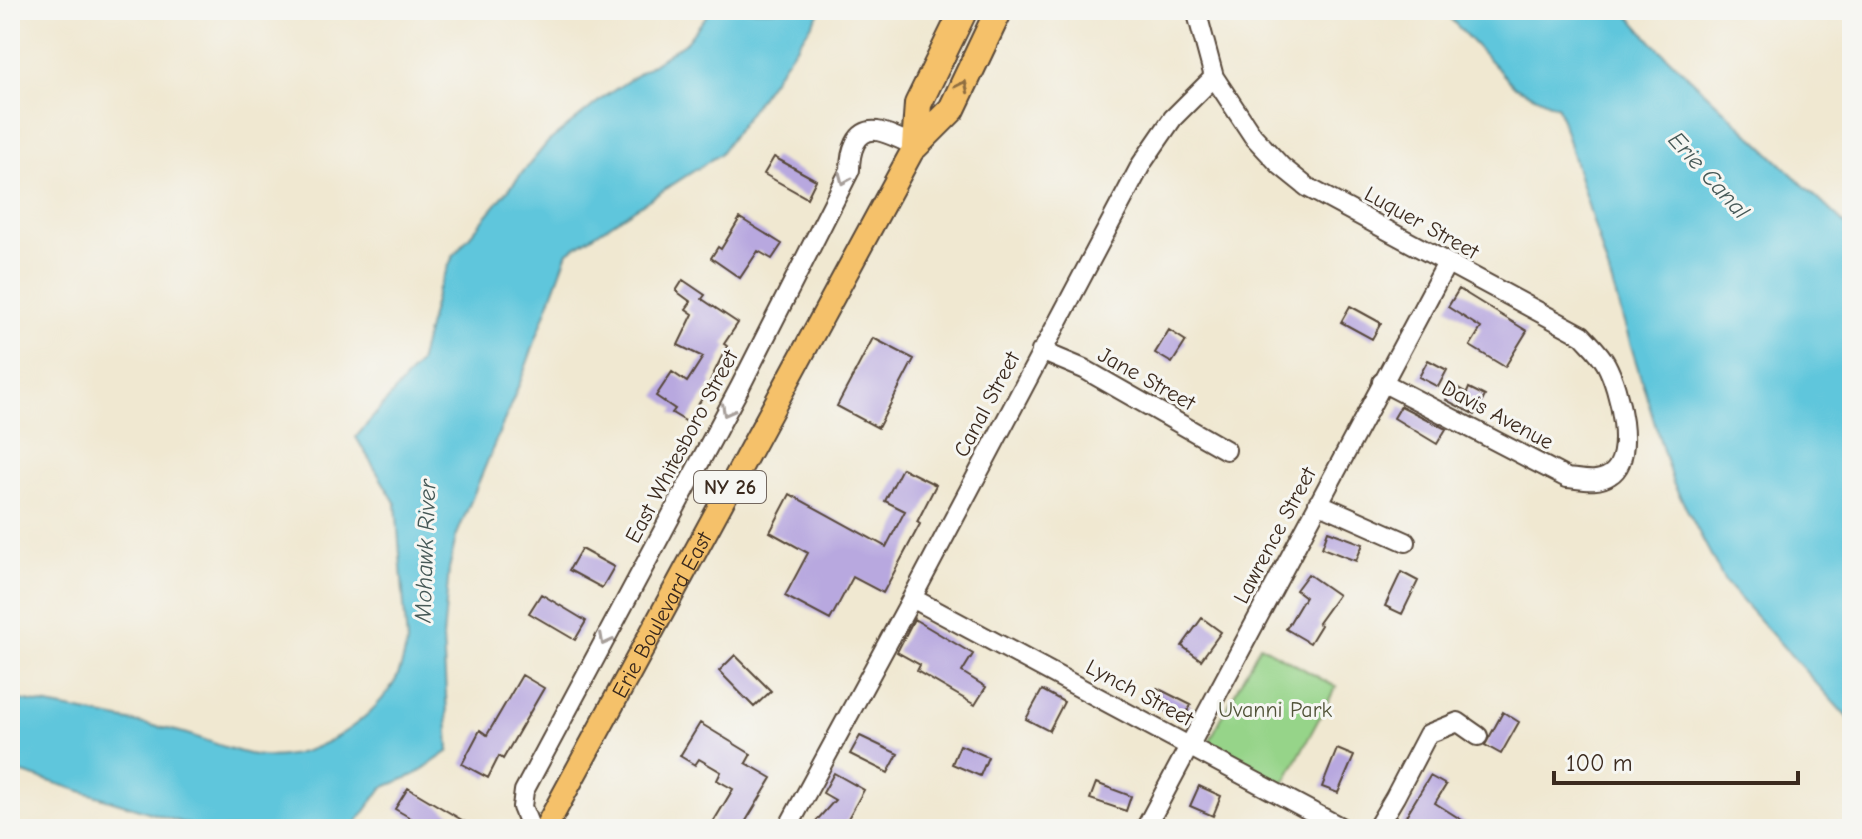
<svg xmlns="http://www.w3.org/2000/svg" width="1862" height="839" font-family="'Comic Neue',sans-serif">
  <rect width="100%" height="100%" fill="#f6f6f2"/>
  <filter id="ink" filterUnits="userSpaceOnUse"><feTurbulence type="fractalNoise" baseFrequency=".0125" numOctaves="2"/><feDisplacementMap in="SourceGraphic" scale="16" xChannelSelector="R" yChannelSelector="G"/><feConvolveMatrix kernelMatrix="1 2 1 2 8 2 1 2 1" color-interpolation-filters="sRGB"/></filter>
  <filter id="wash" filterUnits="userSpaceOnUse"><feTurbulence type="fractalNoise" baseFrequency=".006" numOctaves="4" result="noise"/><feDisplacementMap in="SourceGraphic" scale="32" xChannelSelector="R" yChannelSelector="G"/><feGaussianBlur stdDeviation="1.8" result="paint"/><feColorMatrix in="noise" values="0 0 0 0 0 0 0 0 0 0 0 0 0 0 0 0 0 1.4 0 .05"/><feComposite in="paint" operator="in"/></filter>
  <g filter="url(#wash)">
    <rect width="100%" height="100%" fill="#f0e8d1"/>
    <!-- green -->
    <path fill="#96d489" stroke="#687f54" stroke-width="2" d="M1260,645l76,42 -57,106 -76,-40z"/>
    <!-- water -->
    <path fill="#5fc6dc" stroke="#4d787d" stroke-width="2" d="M711,10h111l-102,144 -152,98 -47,128 -65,157 -7,32 -6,69 6,113 -35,24 -32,13 -30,41h-149l-193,-60v-71c54,10 109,20 162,32 28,6 54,20 82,25 52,10 112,-29 140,-72 7,-12 10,-26 13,-40l-11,-139 -40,-67 63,-74 18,-71 16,-36 95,-114 56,-45 83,-56z
      M1442,10h182l28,32 200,189v492l-127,-141 -52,-99 -115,-376 -43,-20z"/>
    <g id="blocks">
      <!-- building -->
      <path fill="#b8a8df" d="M774,157l42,23 -9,18 -43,-24z
        M740,218l42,26 -10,15 -14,-8 -18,27 -29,-20 7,-11 3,2z
        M683,280l22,15 -3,4 36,24 -14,21 3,2 -17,35 2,2 -25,39 -15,-9 3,-4 -19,-13 16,-24 15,10 16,-25 -25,-12 15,-31 -7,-5 5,-7 -15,-11z
        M1459,289l68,42 -22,36 -35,-21 11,-18 -33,-21z
        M1350,306l31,17 -9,16 -31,-17z
        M1169,330l17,11 -14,22 -17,-10z
        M873,338l41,21 -36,69 -41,-22z
        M1428,360l19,10 -9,17 -19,-10z
        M1453,385l14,8 2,-5 16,8 -10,19 -29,-15z
        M1401,406l45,23 -9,15 -43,-26z
        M902,468l34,17 -19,37 3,2 -37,69 -30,-16 -23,43 -45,-24 23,-43 -38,-21 20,-38 96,53 19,-36 -20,-10z
        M1328,531l35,13 -7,17 -34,-13z
        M581,549l33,18 -12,21 -33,-18z
        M1401,572l17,9 -16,33 -17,-8z
        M1308,574l30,21 -20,28 3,2 -11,18 -24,-14 19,-32 -9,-7z
        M541,594l45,27 -11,19 -46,-27z
        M1202,618l19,14 -20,28 -19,-14z
        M914,619l59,35 -11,18 24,15 -11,18 -58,-34 3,-6 -23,-13z
        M735,655l36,36 -17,16 -35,-36z
        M522,675l22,13 -41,71 -4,-3 -11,22 -26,-14 18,-34 7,5z
        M1157,688l34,17 -8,15 -33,-17z
        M1042,690l22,12 -15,29 -23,-12z
        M1503,712l16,10 -18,32 -16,-9z
        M700,723l51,31 -5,9 26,15 -31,51h-32l24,-40 -16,-9 4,-8 -22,-13 -4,6 -15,-9z
        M860,736l38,18 -10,19 -38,-19z
        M960,745l28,12 -8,19 -28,-12z
        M1337,749l17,7 -16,37 -16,-6z
        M834,773l30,17 -22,39h-33l26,-29 -12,-7z
        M1430,776l16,9 -11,18 41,26h-78z
        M1096,783l35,13 -5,15 -36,-12z
        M1199,786l22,10 -8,20 -23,-10z
        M408,788l69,41h-59l3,-5 -26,-15z"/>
    </g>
  </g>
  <g filter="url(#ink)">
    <use href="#blocks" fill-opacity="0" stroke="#564639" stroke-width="2"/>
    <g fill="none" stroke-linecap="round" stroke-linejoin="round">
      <defs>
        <path id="minor" d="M1214,77l39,59 28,30 26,21 275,148c8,9 18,18 24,29 13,24 31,94 4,111 -13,9 -29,4 -43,3l-185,-96
          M1041,351l43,18 142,81
          M1318,503l88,39
          M912,598l432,231
          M531,829l-9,-22 2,-16 216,-404 110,-217c0,-16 5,-42 27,-39 12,2 27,10 38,15
          M787,829l125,-231 230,-435 31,-45 41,-41 -18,-67
          M1145,829l302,-566
          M1376,829l19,-32 33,-63 30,-12 20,14"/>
        <g id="major">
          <path id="s1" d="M545,829l370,-683"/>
        </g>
        <path id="highway" d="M915,146l37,-37 47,-99
          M915,146l3,-42 46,-94"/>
      </defs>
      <!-- minor casing -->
      <use href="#minor" stroke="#564639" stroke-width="22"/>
      <!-- major casing -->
      <use href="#major" stroke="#564639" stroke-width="26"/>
      <!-- highway casing -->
      <use href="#highway" stroke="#564639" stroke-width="30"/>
      <!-- minor -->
      <use href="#minor" stroke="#fff" stroke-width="18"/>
      <!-- major -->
      <use href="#major" stroke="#f5c16b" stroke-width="22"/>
      <!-- highway -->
      <use href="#highway" stroke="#f5c16b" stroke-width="26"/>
    </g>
    <!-- one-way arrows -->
    <defs><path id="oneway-chevron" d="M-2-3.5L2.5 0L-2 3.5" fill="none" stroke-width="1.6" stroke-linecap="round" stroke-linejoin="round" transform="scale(2)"/></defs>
    <use stroke="#8f6e41" href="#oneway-chevron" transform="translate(963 86) rotate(-65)"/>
    <g stroke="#a79f9a">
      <use href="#oneway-chevron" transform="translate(844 179) rotate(113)"/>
      <use href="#oneway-chevron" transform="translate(727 411) rotate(118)"/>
      <use href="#oneway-chevron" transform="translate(605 640) rotate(118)"/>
    </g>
  </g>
  <g text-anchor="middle" stroke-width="6" stroke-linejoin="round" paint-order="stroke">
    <!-- shield labels -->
    <rect fill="#f6f6f2" stroke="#73675e" stroke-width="2" x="694" y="471" width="72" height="32" rx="6"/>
    <g font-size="20" font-weight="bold" fill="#3b2a1e">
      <text x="730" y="494">NY 26</text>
    </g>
    <!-- street labels -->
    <g font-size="22" fill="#3b2a1e" stroke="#f6f6f2">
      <text transform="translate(1422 222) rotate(29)" y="8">Luquer Street</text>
      <text transform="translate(1147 378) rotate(29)" y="8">Jane Street</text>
      <text transform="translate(986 404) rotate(-62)" y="8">Canal Street</text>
      <text transform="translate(1498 414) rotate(28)" y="8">Davis Avenue</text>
      <text transform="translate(681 446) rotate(-62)" y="8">East Whitesboro Street</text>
      <text transform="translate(1274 535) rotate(-62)" y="8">Lawrence Street</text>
      <text dy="8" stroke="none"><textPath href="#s1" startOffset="244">Erie Boulevard East</textPath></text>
      <text transform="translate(1140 692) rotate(28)" y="8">Lynch Street</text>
    </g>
    <!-- park labels -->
    <g font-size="22" fill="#525439" stroke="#f6f6f2">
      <text x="1275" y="717">Uvanni Park</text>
    </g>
    <!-- water labels -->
    <g font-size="24" font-style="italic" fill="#465957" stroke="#f6f6f2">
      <text transform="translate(1709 175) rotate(48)" y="8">Erie Canal</text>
      <text transform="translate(425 551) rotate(-88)" y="8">Mohawk River</text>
    </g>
  </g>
  <!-- margin -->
  <rect width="1862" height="839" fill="none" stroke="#f6f6f2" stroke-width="40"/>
  <!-- scale -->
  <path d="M1554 771v12h244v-12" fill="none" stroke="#3b2a1e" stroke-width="4"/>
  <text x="1566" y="771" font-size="24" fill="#3b2a1e" stroke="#f6f6f2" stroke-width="6" paint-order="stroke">100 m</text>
</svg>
